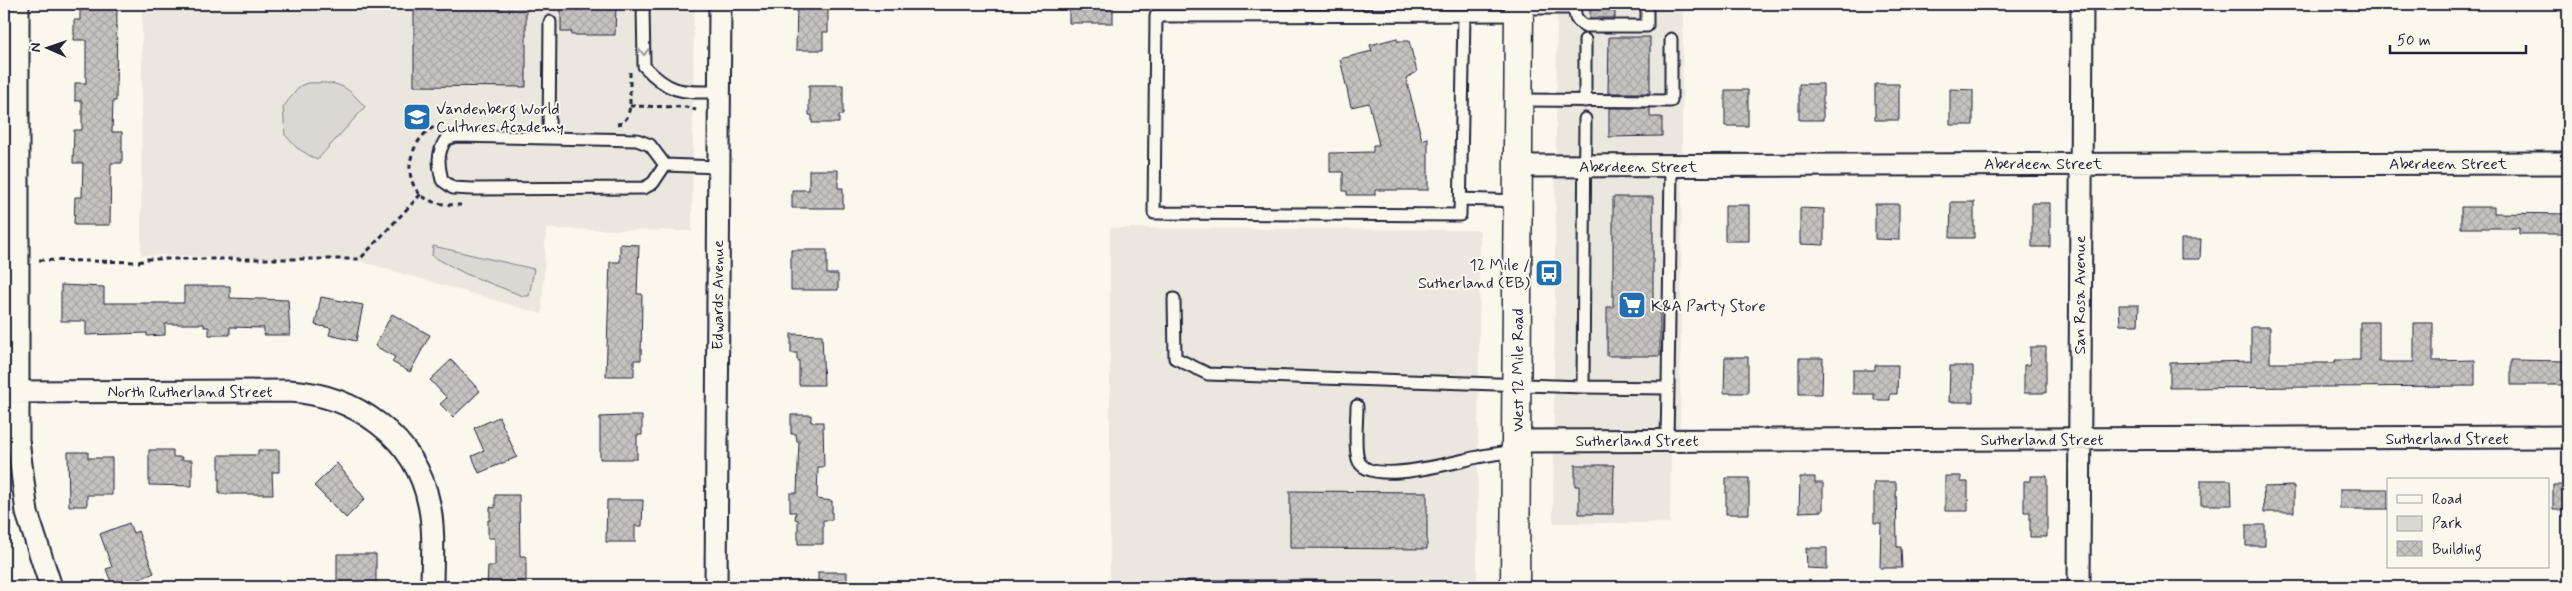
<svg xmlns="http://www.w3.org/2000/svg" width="2572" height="591" font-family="Mynerve,sans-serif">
  <defs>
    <pattern id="building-cross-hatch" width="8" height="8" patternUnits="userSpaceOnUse" patternTransform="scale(1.25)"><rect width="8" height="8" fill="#c6c2c0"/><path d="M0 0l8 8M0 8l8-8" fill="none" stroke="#aaa6a6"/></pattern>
  </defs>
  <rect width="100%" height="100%" fill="#fbf7ec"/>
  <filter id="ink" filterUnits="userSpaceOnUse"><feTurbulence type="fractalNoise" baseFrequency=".02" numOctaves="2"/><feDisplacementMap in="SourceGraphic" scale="10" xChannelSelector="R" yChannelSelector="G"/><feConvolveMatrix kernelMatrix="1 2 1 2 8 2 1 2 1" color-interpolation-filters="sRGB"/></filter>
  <g filter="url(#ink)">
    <!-- built -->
    <path fill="#ebe7df" d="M142,4h552l-2,227 -146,-2 -4,85 -183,-53 -218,-6z
      M1557,4h126l-3,444h-9l-1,75h-117z
      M1110,228l370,2 -3,357h-367z"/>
    <!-- green -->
    <path fill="#dbd8d3" stroke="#7e7d87" d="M307,83c32,-1 37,0 58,24l-48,53 -20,-12 -12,-13 -2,-28 17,-21z
      M433,246l101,23 -5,27h-6l-57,-22 -34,-18z"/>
    <!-- building -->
    <path fill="url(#building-cross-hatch)" stroke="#22223b" d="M80,4h37l-1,97h-3l-1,31h10v31h-11l-1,62h-36l1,-28h7l1,-34h-10l1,-33h8v-29h-7v-18h11v-43h-12v-20h6z
      M414,4h112v83l-112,-1z
      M561,4h55l-1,31h-44l1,-3h-11z
      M797,4h31v28h-5v18h-27z
      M1069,4h44v19h-44z
      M1590,4h25v14h-25z
      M1609,37h41v56h-42z
      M1397,38v3h12l8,31 -11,6 16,62 6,-2v52h-53v5h-28v-4h-4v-19h-13v-19l43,-1v-7h6l-10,-42 -18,4 -11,-48 32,-8 -2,-6z
      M1799,84h24v36h-24z
      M1875,84h24v36h-24z
      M809,85h34v30h-4v8h-27v-8h-3z
      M1950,89l23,1v35h-23z
      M1725,90h23v36h-23z
      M1609,108h41v9h12v19l-53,1z
      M809,170h29v18h5v20h-51v-18h17z
      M1613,197h40v110h7v49h-53v-49h6z
      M1951,202h23v36h-24z
      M2032,203h18v44h-18z
      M1875,204h24v36l-24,-1z
      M1725,205h24v36h-24z
      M2461,207h33v6l74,1v20h-49v-6h-58z
      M1800,208l24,1v36l-24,-1z
      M2181,239h20l-1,20h-19z
      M620,244l19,1 -2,49h5l-1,66h-7v16h-28l4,-114h10z
      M791,250h36v24h11v16h-47z
      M61,285l43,2v16h80v-17h46v12l58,2 2,35h-26v-7l-34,-1v8h-21v-8h-5v-3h-39v11l-18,1v-3l-61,2v-14h-25z
      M321,297l42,8 -7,36 -27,-6 2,-7 -16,-3z
      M2119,305h20l-1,20h-18z
      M392,314l38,21 -20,37 -18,-10 3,-5 -20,-11z
      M2360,322h19v40h35v-39h19v38l42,-1v26l-305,2v-25l81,-2v-34h19v36h65v-3h25z
      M791,334l31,1 2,50h-25v-24l-2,-1v-7h-6z
      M2030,347h16v46h-22v-28h6z
      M1725,357h23v36h-24z
      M1799,358h24l-1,36h-23z
      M451,360l29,31 -27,26 -13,-13 7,-6 -17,-18z
      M2511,360l57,1v24h-57z
      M1875,365h23l-1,29h-7v6h-16v-6h-21v-24h22z
      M1950,366h23v36h-24z
      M791,415h20v7h12l1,45h-6l-1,32 15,2v19h-9v24h-25v-24l-3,-1 1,-7h-6v-19h7l2,-52h-2l-1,-7h-5z
      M624,416h18v19h-5v24h-37v-42z
      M499,417l18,40 -38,16 -7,-17 12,-5 -10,-23z
      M149,450h24v7h9l-1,3h11v26l-43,-1z
      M258,450h21v22h-7l1,22h-54v-39h39z
      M68,452h20v6h24v37h-25v11h-18z
      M337,463l28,36 -19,19 -32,-32z
      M1575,465h39l-1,49h-34v-28h-4z
      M1945,476h16v6h7v29h-23z
      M2031,476h16v61h-17v-25h-6v-31h7z
      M1800,477h15v6h8v28l-24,1z
      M1726,478h23v36h-23z
      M2201,480h30l1,25h-31z
      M1874,482h22l1,65h4l1,21h-22l1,-45h-7z
      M2553,485h15v25h-15z
      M2294,486v26h-30l-1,-25z
      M2340,489h48v20h-48z
      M1290,491l137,1v57l-137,-1z
      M495,495h24l1,61h6v31h-39l1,-21h7v-28h-7v-18h2v-13l5,1z
      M607,500h36l-1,26h-7v16h-29z
      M129,523l4,10 5,-2 16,42 -33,14h-8l-7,-18 6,-2 -12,-33z
      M2246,525h19v21h-19z
      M1806,548h21v21l-20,-1z
      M337,554h39v33h-39z
      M818,572h29v15h-29z"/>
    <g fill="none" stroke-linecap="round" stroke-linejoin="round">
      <defs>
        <path id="service" d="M643,4l1,62c26,28 38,26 75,26
          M1573,4l3,14 8,8h63v-22
          M1519,8h54
          M1464,16l-4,199 -306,-2 2,-197 363,-1
          M1519,100l152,1v-62
          M1585,101v-61
          M549,138l1,-116
          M665,165l-12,18 -9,5 -172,1 -19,-1 -11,-8c-4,-16 -5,-27 4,-41l10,-3 181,4 13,5 15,20 53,2
          M1461,199l57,2
          M1174,299l1,59 33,16 375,13 2,-268
          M1583,387l85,1 -1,51
          M1668,388l3,-222
          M1357,406c0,14 -3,40 1,53 8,29 99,2 120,-2 12,-3 25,-4 38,-6
          M1189,587h135"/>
        <path id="minor" d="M18,4v436l9,73 24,74
          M1518,166l1050,-3
          M4,392l285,-1c66,4 127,46 140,113 6,27 3,56 3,83
          M1516,441l1052,-4
          M716,587l4,-583
          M2079,587l3,-583"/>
        <path id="secondary" d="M1515,587l4,-583"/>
      </defs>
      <!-- service casing -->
      <use href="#service" stroke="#22223b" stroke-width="15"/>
      <!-- minor casing -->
      <use href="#minor" stroke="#22223b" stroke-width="25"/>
      <!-- secondary casing -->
      <use href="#secondary" stroke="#22223b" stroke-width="31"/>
      <!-- path -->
      <path stroke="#22223b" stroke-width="3" stroke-dasharray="5 4" stroke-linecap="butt" d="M630,106l56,1 10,3
        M442,124c-26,6 -43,45 -24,68 10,12 29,13 43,13
        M617,124l6,-1 5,-7 2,-10v-34
        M39,260l100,2 9,-3h212l61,-65"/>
      <!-- service -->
      <use href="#service" stroke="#fbf7ec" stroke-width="11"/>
      <!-- minor -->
      <use href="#minor" stroke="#fbf7ec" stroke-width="21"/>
      <!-- secondary -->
      <use href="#secondary" stroke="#fbf7ec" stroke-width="28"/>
    </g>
    <!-- one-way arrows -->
    <defs><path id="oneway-chevron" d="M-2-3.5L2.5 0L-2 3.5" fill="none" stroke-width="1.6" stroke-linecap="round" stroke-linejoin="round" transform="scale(1.25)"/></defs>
    <use stroke="#99979c" href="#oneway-chevron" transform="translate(644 52) rotate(89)"/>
  </g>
  <!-- icons -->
  <defs>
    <symbol id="school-square" viewBox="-11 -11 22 22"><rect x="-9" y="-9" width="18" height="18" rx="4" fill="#1f6fb2" stroke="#fbf7ec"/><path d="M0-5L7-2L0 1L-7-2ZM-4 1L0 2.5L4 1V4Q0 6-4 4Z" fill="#fff"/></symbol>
    <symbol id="bus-square" viewBox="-11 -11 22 22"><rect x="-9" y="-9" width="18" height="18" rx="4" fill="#1f6fb2" stroke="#fbf7ec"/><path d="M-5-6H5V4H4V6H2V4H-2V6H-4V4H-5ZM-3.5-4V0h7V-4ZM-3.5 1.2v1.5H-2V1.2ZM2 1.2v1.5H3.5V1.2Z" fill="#fff"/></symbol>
    <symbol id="supermarket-square" viewBox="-11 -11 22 22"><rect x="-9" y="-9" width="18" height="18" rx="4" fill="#1f6fb2" stroke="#fbf7ec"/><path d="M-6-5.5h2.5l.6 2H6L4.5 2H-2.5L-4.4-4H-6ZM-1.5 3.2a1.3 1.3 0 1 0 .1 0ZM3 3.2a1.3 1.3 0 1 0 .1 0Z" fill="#fff"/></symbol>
  </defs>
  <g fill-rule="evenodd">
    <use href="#school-square" x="401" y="101" width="32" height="32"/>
    <use href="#bus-square" x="1533" y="257" width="32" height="32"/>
    <use href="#supermarket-square" x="1616" y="289" width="32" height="32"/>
  </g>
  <g text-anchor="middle" stroke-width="4" stroke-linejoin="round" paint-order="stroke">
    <!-- poi labels -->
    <g font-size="16" fill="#22223b" stroke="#fbf7ec" text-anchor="start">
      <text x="436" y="114">Vandenberg World<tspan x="436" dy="18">Cultures Academy</tspan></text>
      <text x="1530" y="270" text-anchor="end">12 Mile /<tspan x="1530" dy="18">Sutherland (EB)</tspan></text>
      <text x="1651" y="311">K&amp;A Party Store</text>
    </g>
    <!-- street labels -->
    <g font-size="16" fill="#22223b" stroke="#fbf7ec">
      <text x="2043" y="169">Aberdeen Street</text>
      <text x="2448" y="169">Aberdeen Street</text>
      <text x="1638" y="172">Aberdeen Street</text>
      <text transform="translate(717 295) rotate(-90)" y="6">Edwards Avenue</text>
      <text transform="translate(2079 295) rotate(-90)" y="6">San Rosa Avenue</text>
      <text transform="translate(1517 370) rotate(-90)" y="6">West 12 Mile Road</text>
      <text x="190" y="397">North Rutherland Street</text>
      <text x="2447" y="444">Sutherland Street</text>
      <text x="2042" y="445">Sutherland Street</text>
      <text x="1637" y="446">Sutherland Street</text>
    </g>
  </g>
  <!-- margin -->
  <rect width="2572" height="591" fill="none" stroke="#fbf7ec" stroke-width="20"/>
  <rect x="10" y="10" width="2552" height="571" fill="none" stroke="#22223b" stroke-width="2" filter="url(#ink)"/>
  <!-- legend -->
  <rect x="2387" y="478" width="162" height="90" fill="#fbf7ec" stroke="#a4a2a5"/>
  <rect x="2397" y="495" width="25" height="8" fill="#fbf7ec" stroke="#a4a2a5"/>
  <text x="2432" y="504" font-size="15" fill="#22223b">Road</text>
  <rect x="2397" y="516" width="25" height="15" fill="#dbd8d3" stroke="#a4a2a5"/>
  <text x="2432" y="528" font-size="15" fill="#22223b">Park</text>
  <rect x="2397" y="541" width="25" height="15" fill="url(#building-cross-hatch)" stroke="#a4a2a5"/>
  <text x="2432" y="554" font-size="15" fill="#22223b">Building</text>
  <!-- north arrow -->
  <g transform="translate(48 48) rotate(272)" stroke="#fbf7ec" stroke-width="4" paint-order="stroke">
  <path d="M0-4L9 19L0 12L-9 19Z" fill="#22223b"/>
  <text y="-8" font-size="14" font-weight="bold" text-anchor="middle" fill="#22223b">N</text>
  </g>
  <!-- scale -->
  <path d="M2390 45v8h136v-8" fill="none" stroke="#22223b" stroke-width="2.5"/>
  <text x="2397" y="45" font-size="15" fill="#22223b" stroke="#fbf7ec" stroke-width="4" paint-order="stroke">50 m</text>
</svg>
